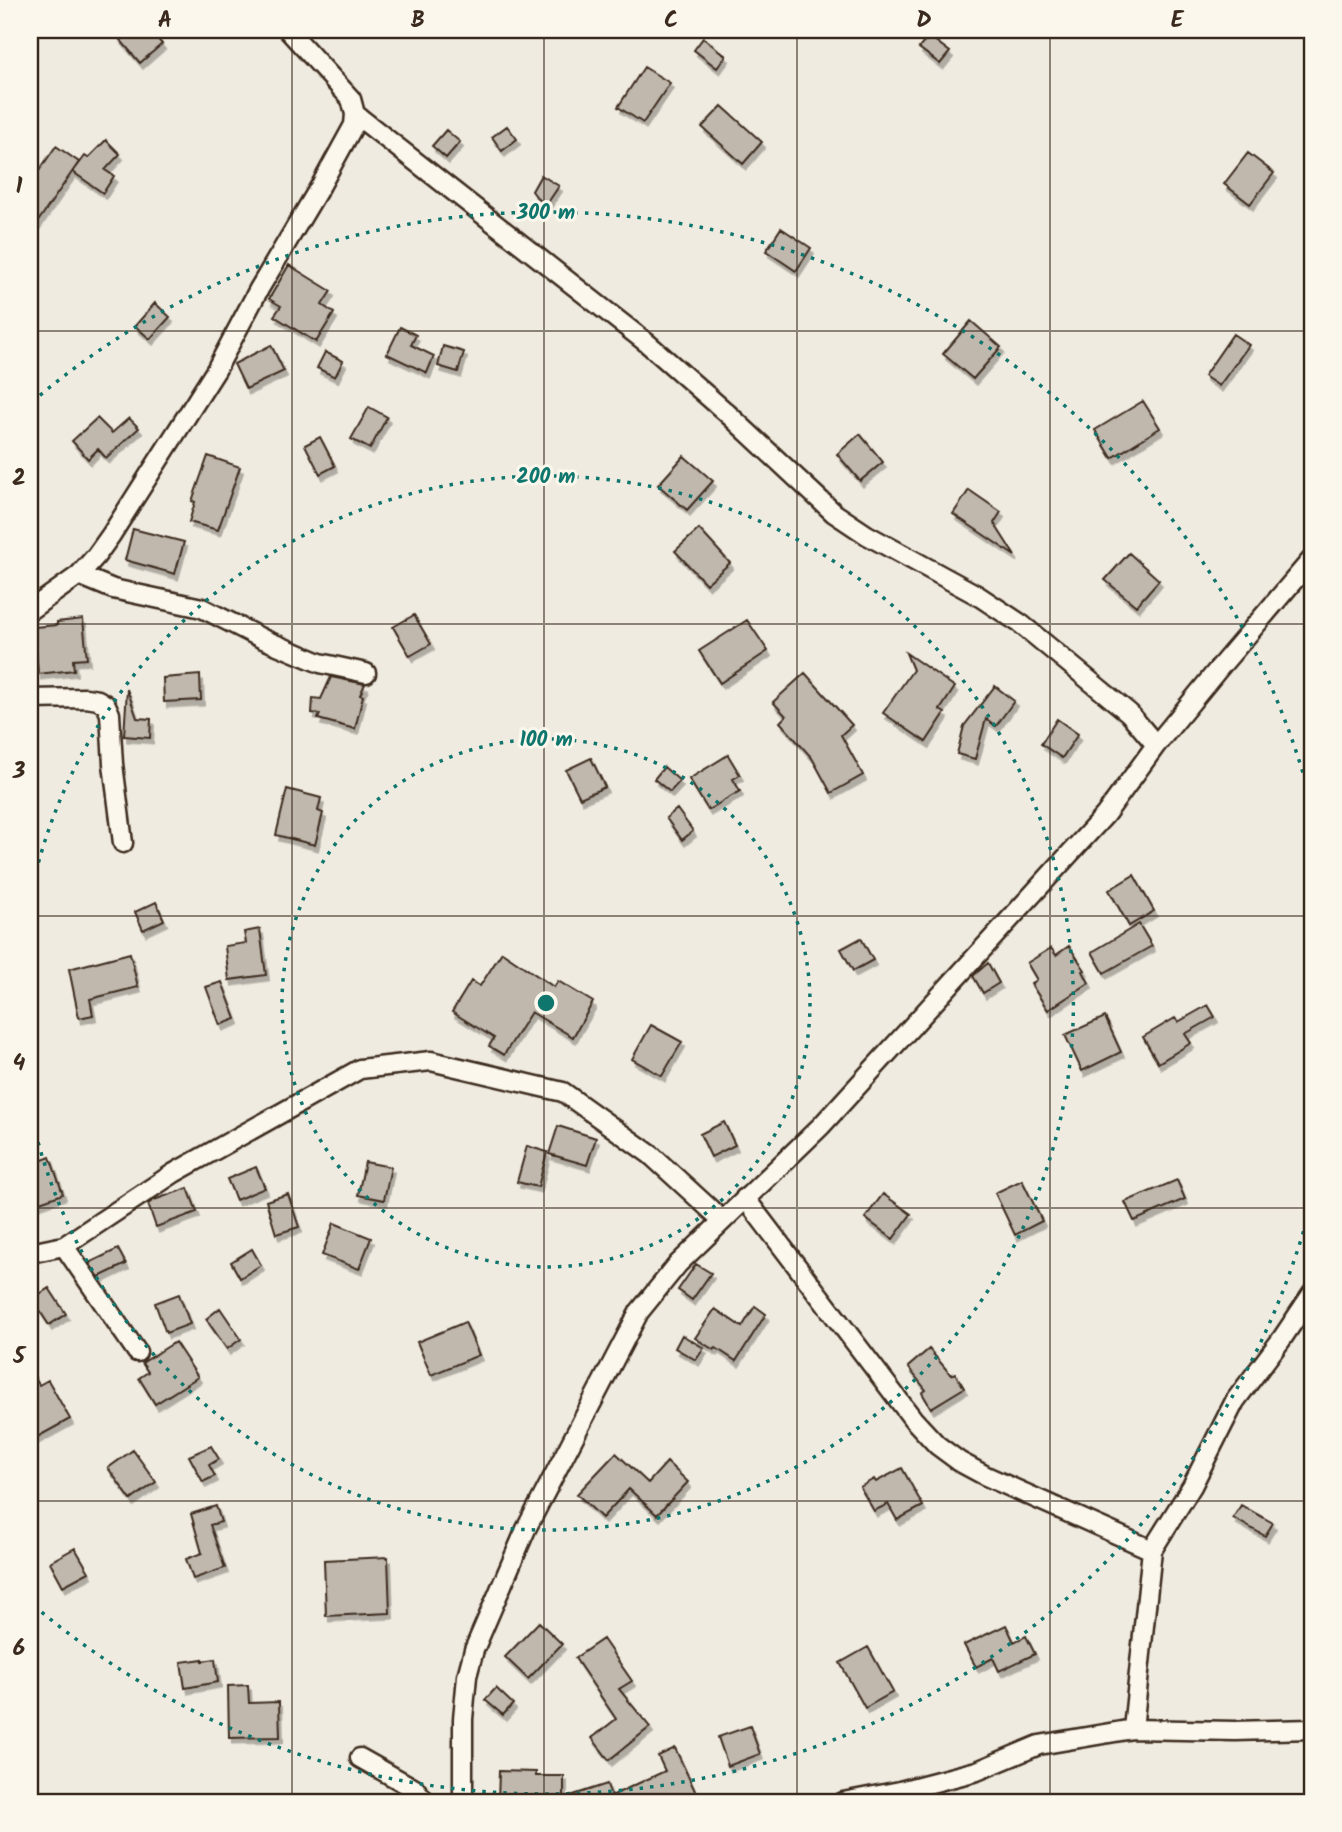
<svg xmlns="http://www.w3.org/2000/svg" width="1342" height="1832" font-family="Kalam,sans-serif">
  <defs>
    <filter id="shadow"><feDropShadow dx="3" dy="5.5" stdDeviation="0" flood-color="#0004"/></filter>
  </defs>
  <rect width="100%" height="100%" fill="#f0ebe0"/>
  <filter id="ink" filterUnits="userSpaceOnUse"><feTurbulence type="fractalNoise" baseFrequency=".0143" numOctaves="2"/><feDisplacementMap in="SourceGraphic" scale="14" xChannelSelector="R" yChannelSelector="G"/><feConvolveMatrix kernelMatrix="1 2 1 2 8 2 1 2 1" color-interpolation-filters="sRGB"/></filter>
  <g filter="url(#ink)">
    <!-- building -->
    <path fill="#c0b8ad" stroke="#3b2a1e" stroke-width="2" filter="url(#shadow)" d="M124,30h26l12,14 -22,19 -23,-27z
      M929,36l21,16 -10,12 -21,-16z
      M703,38l23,18 -9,12 -23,-18z
      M644,67l26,16 -27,40 -25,-16z
      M722,106l40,36 -19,22 -41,-37z
      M507,126l10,13 -15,12 -10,-14z
      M446,130l14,12 -14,16 -14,-12z
      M106,140l14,14 -15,16 9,6 -11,17 -30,-21 12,-16 3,2z
      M56,146l23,16 -49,71v-49z
      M1248,153l26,20 -24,31 -26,-20z
      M541,175l18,11 -12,18 -9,-5 -6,-8z
      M781,228l30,20 -15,23 -30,-20z
      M289,265l42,26 -9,14 12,8 -18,29 -42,-26 7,-10 -12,-7z
      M155,303l15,14 -20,22 -15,-13z
      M971,321l30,26 -28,32 -30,-25z
      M400,327l16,8 -5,10 23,11 -7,17 -40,-19z
      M1233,334l16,11 -30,41 -15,-10z
      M271,345l13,26 -38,18 -12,-25z
      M443,346l21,6 -6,20 -20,-6z
      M325,352l18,9 -8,16 -18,-9z
      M1143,401l17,27 -48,30 -17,-28z
      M369,407l18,10 -17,32 -19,-10z
      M97,418l15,15 17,-15 10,10 -33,30 -8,-9 -10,10 -16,-18z
      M860,434l23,28 -23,19 -23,-27z
      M320,437l15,29 -15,8 -15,-29z
      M208,456l32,11 -22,63 -29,-8 6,-20 -3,-1z
      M684,456l29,25 -26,29 -29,-25z
      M969,490l32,22 -7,11 21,33 -62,-42z
      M133,529l51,13 -9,32 -50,-14z
      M699,529l31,34 -24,21 -31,-33z
      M1129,553l30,27 -23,26 -31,-26z
      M414,615l17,29 -21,12 -17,-29z
      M83,619l4,40 -14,1 1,10 -36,4 -4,-47 23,-2v-3z
      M747,620l21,31 -48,32 -21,-32z
      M906,653l49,34 -15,23 5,3 -19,29 -43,-29 30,-43z
      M805,673l47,52 -11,10 22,40 -32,18 -19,-35 -32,-36 6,-6 -13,-14z
      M200,675l1,25 -37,2 -1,-24z
      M331,677l34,7 -5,11 3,1 -8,33 -37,-10 2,-5 -8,-1 1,-15 8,1z
      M995,686l19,15 -18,25 -10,-7 -11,40 -18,-5 7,-28z
      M127,689l10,29 14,1 -1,19 -26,-2z
      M1057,719l21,15 -16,24 -21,-14z
      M728,755l12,20 -7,4 7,12 -32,19 -19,-31z
      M591,758l14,29 -25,11 -14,-28z
      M664,767l16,14 -10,11 -16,-13z
      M287,789l34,9 -3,13 5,2 -8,32 -39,-10z
      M677,809l16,22 -11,9 -16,-22z
      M1134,875l20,36 -25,15 -20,-36z
      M156,902l8,18 -21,10 -8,-18z
      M1139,924l13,22 -48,27 -12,-21z
      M260,929l6,46 -37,5 -4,-34 21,-3 -2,-11z
      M861,938l12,22 -20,11 -12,-22z
      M1069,946l16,24 -2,1 6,12 -41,27 -17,-26 6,-4 -10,-17 24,-15 5,7z
      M502,952l52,35 4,-6 35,21 -20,35 -42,-25 -27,43 -15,-9 5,-8 -42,-26 19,-31 9,5z
      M130,953l8,34 -48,12 3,16 -14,3 -10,-49z
      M988,963l11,20 -16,10 -10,-17z
      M222,982l14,37 -16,6 -14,-38z
      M1208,1005l7,12 -30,17 6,9 -33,20 -15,-26 32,-19 3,4z
      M1105,1017l16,35 -39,19 -17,-36z
      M651,1025l31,17 -20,34 -30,-17z
      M724,1122l11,23 -24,12 -11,-23z
      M558,1126l38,12 -9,27 -38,-11z
      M527,1146l20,6 -9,35 -21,-5z
      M50,1157l13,37 -29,10 -4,-11v-28z
      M365,1162l26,5 -7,33 -26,-5z
      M256,1167l9,21 -29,12 -9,-21z
      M1022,1180l20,41 -27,14 -20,-42z
      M1177,1180l8,19 -51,22 -9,-19z
      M188,1188l9,24 -41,15 -8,-23 6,-4z
      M288,1194l11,33 -23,7 -10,-33z
      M883,1194l28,20 -18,25 -28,-21z
      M334,1223l37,15 -12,31 -37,-14z
      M118,1249l8,15 -27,13 -10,-14z
      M252,1249l9,16 -21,13 -9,-16z
      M696,1264l15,9 -19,27 -14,-10z
      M49,1288l17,26 -17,11 -17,-26z
      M179,1294l11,30 -24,9 -11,-30z
      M755,1306l11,8 -30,47 -20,-13 -2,2 -19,-12 20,-29 27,18z
      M220,1308l21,31 -14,10 -21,-30z
      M465,1322l14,33 -48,20 -14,-33z
      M682,1335l22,13 -8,12 -21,-12z
      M175,1342l23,35 -43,27 -16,-26 9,-6 -6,-9z
      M929,1349l22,26 4,-2 9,15 -33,20 -9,-15 4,-3 -18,-23z
      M30,1369l9,16 9,-5 22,39 -40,22z
      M211,1446l8,13 -10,6 6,11 -12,6 -14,-26z
      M133,1450l23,32 -25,18 -23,-32z
      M616,1453l32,30 19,-21 21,20 -31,33 -28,-26 -27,29 -25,-24z
      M902,1468l21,38 -26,14 -9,-16 -14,7 -14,-24 14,-8 2,3z
      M1241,1505l32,18 -8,13 -32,-18z
      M216,1506l5,16 -11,3 15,43 -32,11 -7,-20 16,-6 -11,-39z
      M75,1548l14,24 -26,14 -13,-24z
      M388,1557l2,56 -64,3 -2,-56z
      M539,1622l23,22 -34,35 -23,-22z
      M1006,1625l8,17 12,-6 9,18 -36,17 -6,-13 -17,9 -12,-22z
      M603,1639l29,42 -13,8 31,38 -41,33 -17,-22 24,-19 -41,-61z
      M868,1647l25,45 -28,16 -25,-45z
      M203,1659v2l12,-2 3,23 -33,6 -4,-26z
      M248,1685l1,18 30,-1 1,35 -51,1 -1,-52z
      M496,1688l17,16 -10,11 -18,-15z
      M750,1726l10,28 -32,12 -10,-29z
      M675,1748l21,45 -19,9h-179l1,-31 37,1v4h28v22l43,-14 4,12 54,-25 -7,-15z"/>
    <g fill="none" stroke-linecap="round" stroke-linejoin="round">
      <defs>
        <path id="street" d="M355,114l292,229 81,71 106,99 33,22 110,60 44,29 108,89 27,32
          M79,575l34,14 89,19 61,31 57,24 46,10
          M30,610l49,-35 17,-19 15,-21 105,-165 43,-81 62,-104 33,-60 1,-11 -4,-15 -63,-69
          M30,699l56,-1 12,2 8,5 4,9 3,50 10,79
          M745,1198l168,221 24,26 23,17 26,14 166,74
          M64,1246l73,106
          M30,1253l34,-7 110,-73 186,-104 71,-8 132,31 88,63 71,65
          M1133,1729l19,-179 40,-64 43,-85 46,-61 31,-46
          M360,1758l55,31 11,13
          M463,1802v-83l4,-43 7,-26 52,-121 113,-217 39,-48 143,-138 284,-311 51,-70 64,-78 92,-108
          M843,1802l57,-11 77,-20 62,-26 94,-16 102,2 77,-2"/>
      </defs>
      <!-- street casing -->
      <use href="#street" stroke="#3b2a1e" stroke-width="23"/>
      <!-- street -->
      <use href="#street" stroke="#fbf7ec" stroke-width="18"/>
    </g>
  </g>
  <!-- grid -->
  <path fill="none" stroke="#3b2a1e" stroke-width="2" stroke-opacity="0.55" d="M292,30v1772M544,30v1772M797,30v1772M1050,30v1772M30,331h1282M30,624h1282M30,916h1282M30,1208h1282M30,1501h1282"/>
  <!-- distance rings -->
  <g fill="none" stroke="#0f766e" stroke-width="3.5" stroke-dasharray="3.5 7">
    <circle cx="546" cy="1003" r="264"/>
    <path d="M31 893A527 527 0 1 1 31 1113"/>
    <path d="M1312 1201A791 791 0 0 1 32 1604M32 402A791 791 0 0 1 1312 805"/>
  </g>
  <circle cx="546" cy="1003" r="10" fill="#0f766e" stroke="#fbf7ec" stroke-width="3.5"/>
  <g font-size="21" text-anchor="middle" font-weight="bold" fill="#0f766e" stroke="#fbf7ec" stroke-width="6" stroke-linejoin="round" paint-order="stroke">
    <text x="546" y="219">300 m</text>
    <text x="546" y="483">200 m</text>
    <text x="546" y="746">100 m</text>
  </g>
  <!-- margin -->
  <rect width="1342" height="1832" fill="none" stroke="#fbf7ec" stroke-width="77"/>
  <rect x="38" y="38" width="1266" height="1756" fill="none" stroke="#3b2a1e" stroke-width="2.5"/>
  <g font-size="23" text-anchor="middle" font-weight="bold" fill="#3b2a1e">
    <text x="165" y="27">A</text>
    <text x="418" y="27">B</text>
    <text x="671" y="27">C</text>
    <text x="924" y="27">D</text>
    <text x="1177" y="27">E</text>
    <text x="19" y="193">1</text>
    <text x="19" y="485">2</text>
    <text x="19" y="778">3</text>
    <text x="19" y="1070">4</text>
    <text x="19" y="1363">5</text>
    <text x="19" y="1655">6</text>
  </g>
</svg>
